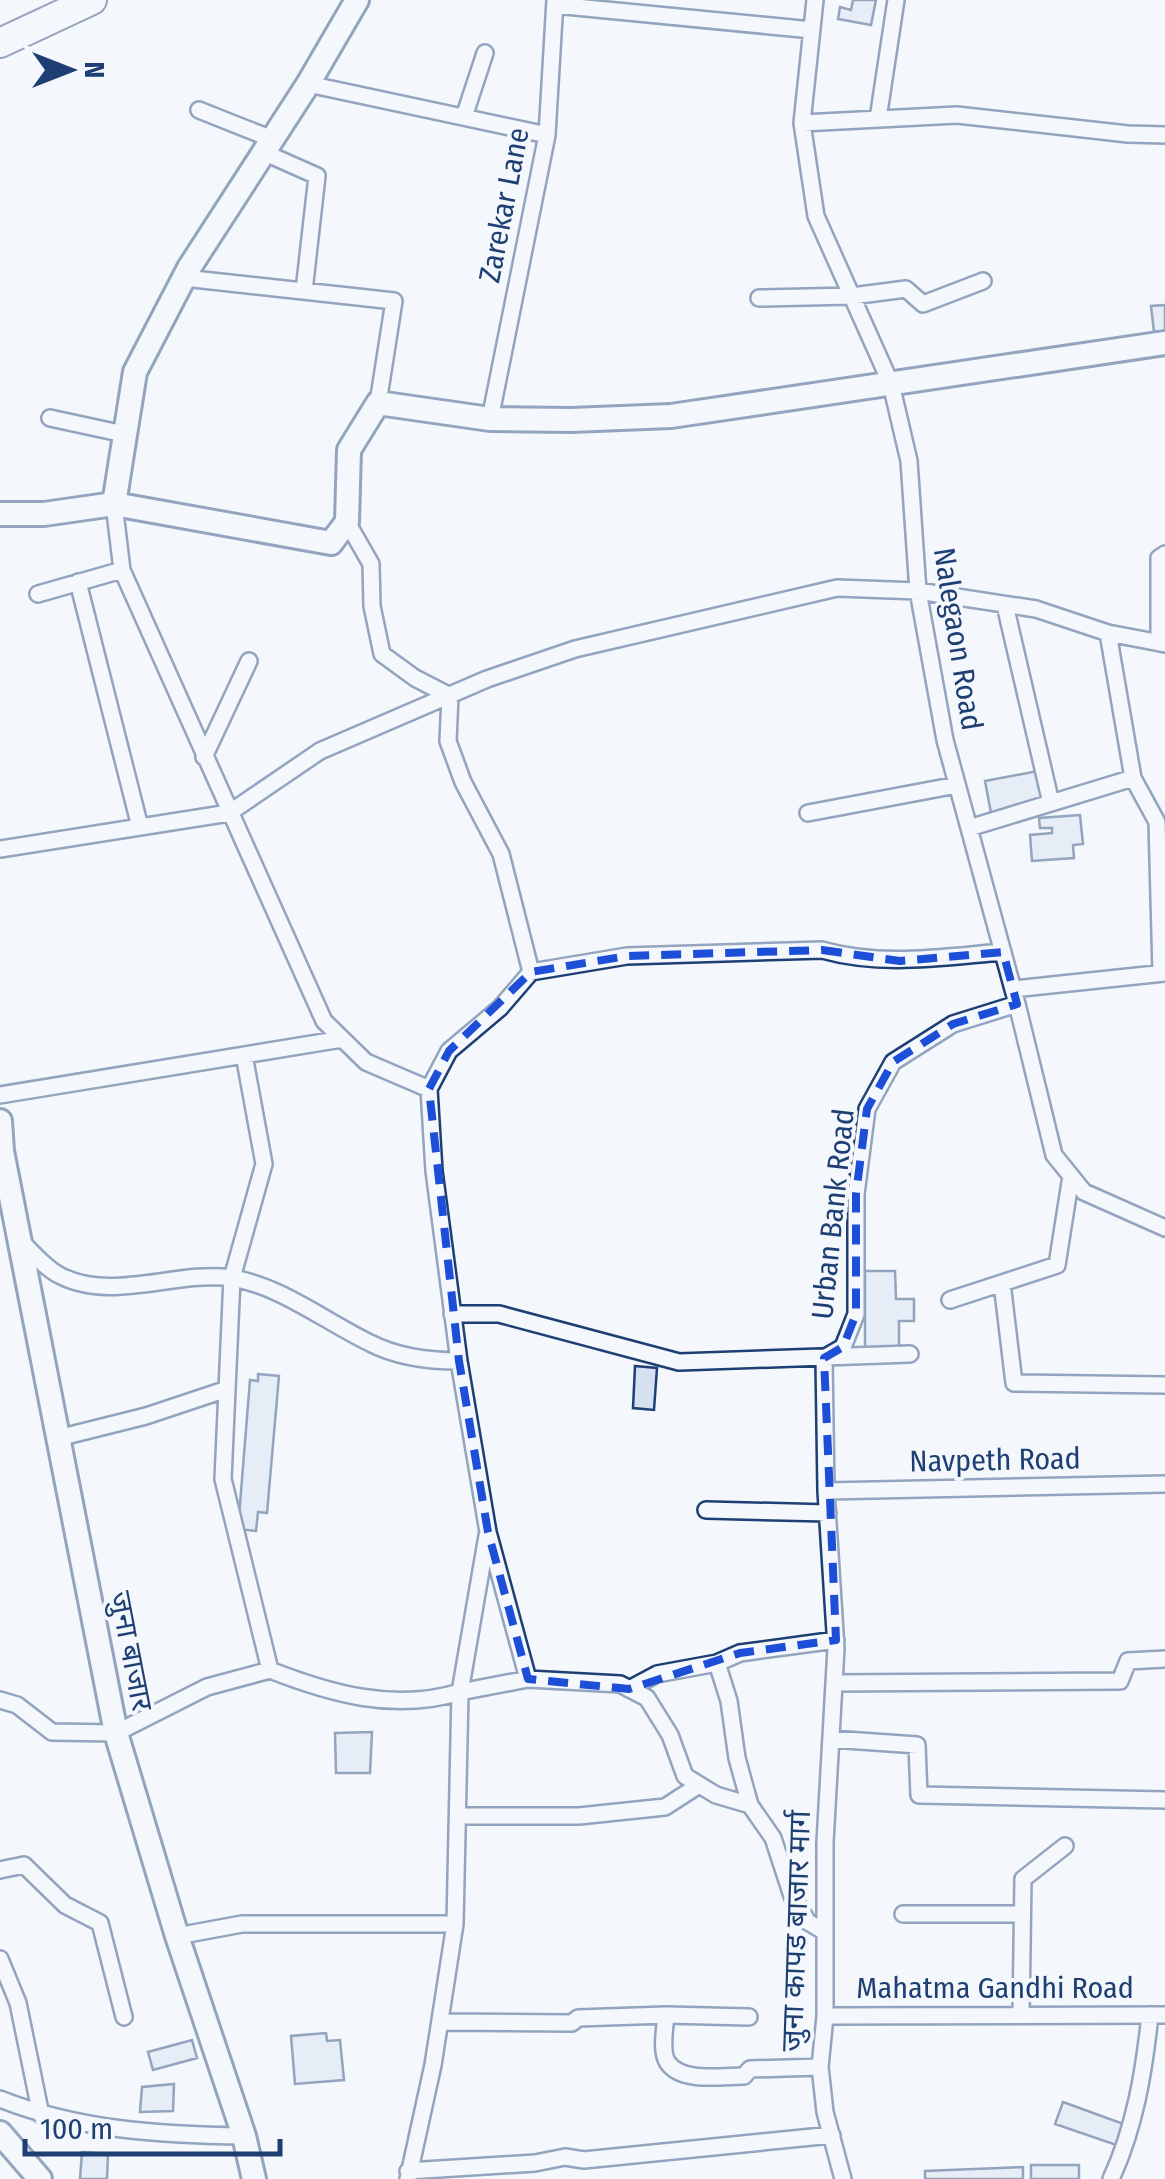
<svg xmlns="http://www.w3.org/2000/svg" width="1165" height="2179" font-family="'Fira Sans Condensed','Noto Sans Devanagari',sans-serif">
  <rect width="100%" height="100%" fill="#f4f7fb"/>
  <path fill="#d5e0f0" stroke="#1d3f73" stroke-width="2.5" d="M853 0H876L871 25 838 19 840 7 851 10Z
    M1165 305V331L1154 332 1151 306Z
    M1038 771 1044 803 991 813 985 781Z
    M1080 815 1083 844 1073 845 1074 858 1032 861 1030 835 1052 833V828H1040L1039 818Z
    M865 1271H895L896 1299H914V1321H899V1348L865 1349Z
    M635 1366 657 1368 654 1410 633 1408Z
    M258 1374 279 1376 267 1513 258 1512 256 1531 238 1529 250 1380 258 1381Z
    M372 1732 370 1773H336L335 1733Z
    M326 2033 327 2041 340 2040 344 2080 295 2084 291 2036Z
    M192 2040 197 2058 153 2070 148 2052Z
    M174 2084 173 2111 140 2112 142 2087Z
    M1063 2102 1129 2126 1122 2147 1055 2124Z
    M82 2152 108 2154 107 2179H80Z
    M1031 2165H1079V2179H1031Z
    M1023 2167V2179H925V2171Z"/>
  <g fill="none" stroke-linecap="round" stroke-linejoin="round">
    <defs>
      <path id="street" d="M815 0 802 123 816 216 891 384 909 461 918 591 945 740 1017 1004 1054 1155 1084 1192 1165 1228
        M555 5 812 30
        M308 84 547 135
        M199 110 272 139
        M464 117 485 53
        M878 119 896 0
        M802 123 957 115 1128 134 1165 135
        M263 152 317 176 304 291
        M184 278 394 301 378 403
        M759 298 852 296 906 289 923 304 983 281
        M50 418 124 434
        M490 419 547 135 555 0
        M114 504 122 570 324 1021 366 1062 429 1089
        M347 522 371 564 372 606 382 654 415 678 450 696
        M78 582 140 827
        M38 594 122 570
        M1005 605 1051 803
        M1108 633 1133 778 1157 822 1161 973
        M1159 643V558L1165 554
        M450 696 448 741 463 782 501 854 531 972 500 1008 449 1051 429 1089 434 1171 459 1361 488 1532 528 1679
        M204 757 249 661
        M808 813 957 785
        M969 828 1133 778
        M0 849 229 813 320 751 487 679 575 649 837 588 918 591 1036 609 1108 633 1165 644
        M531 972 627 956 822 950C882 967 942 957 1003 952
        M1013 989 1165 973
        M244 1055 264 1164 232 1278 223 1479 270 1670C331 1694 395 1712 460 1692L487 1536
        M0 1095 342 1039
        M20 1240C31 1251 45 1268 59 1275 111 1303 176 1270 232 1278 281 1286 326 1322 370 1343 397 1357 429 1361 459 1361
        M1002 1283 1014 1383 1165 1385
        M950 1300 1057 1265 1071 1176
        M452 1314H499L679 1362 910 1354
        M58 1438 146 1416 227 1389
        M826 1491 1165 1484
        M706 1510 828 1513
        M717 1663 729 1701 737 1758 750 1805
        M834 1683 1120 1681 1128 1661 1165 1659
        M629 1689 657 1674 717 1663 740 1653 836 1640
        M0 1700 17 1705 52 1732 116 1733 207 1687 270 1670
        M831 1739 917 1745 919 1795 1165 1800
        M458 1816H579L665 1807 699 1785
        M0 1870 24 1865 65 1905 100 1923 124 2017
        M903 1914H1022
        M177 1936 242 1924H455
        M0 1959 18 2003 41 2115
        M666 2015 749 2017
        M1021 2015 1023 1879 1065 1846
        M825 2016 1165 2015
        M440 2022 572 2023 578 2018 666 2015C665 2028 660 2052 668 2063 682 2083 722 2076 744 2076L750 2069 820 2067
        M0 2099C78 2130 161 2135 244 2136
        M408 2171 535 2163 565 2157 584 2160 832 2135
        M408 2179 433 2065 455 1924 460 1692 528 1679 620 1684 647 1698 670 1735 685 1776 716 1795 750 1805 773 1838 792 1896 808 1922 825 1932
        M843 2179 825 2112 820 2067 825 2016V1842L836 1648 826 1491 824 1358 843 1347 856 1314V1194L867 1109 893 1062 953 1024 1017 1004
        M1111 2179C1135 2127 1144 2072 1150 2015"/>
      <path id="secondary" d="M114 504 135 372 189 268 308 84 357 0
        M0 514H44L114 504 331 543 347 522 349 450 378 403 490 419 571 420 671 416 1165 343
        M0 1121 2 1151 116 1733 177 1936 244 2136 254 2179
        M0 2133 40 2179"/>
      <path id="highway" d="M0 43 92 0"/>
    </defs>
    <use href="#street" stroke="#1d3f73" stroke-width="20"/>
    <use href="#secondary" stroke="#1d3f73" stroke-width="28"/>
    <use href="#highway" stroke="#1d3f73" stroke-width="32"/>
    <use href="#street" stroke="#f4f7fb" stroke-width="15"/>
    <use href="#secondary" stroke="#f4f7fb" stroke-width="22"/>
    <use href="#highway" stroke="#f4f7fb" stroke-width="28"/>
  </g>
  <path d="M0 0H1165V2179H0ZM822 950 900 961 1003 952 1017 1004 953 1024 893 1062 867 1109 856 1194V1314L843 1347 824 1358 836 1640 740 1653 629 1689 528 1679 488 1532 459 1361 429 1089 449 1051 531 972 627 956Z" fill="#f4f7fb" fill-opacity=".55" fill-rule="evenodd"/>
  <path fill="none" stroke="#1d4ed8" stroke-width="8" stroke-dasharray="20 12" stroke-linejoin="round" d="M822 950 900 961 1003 952 1017 1004 953 1024 893 1062 867 1109 856 1194V1314L843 1347 824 1358 836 1640 740 1653 629 1689 528 1679 488 1532 459 1361 429 1089 449 1051 531 972 627 956Z"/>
  <g text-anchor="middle" stroke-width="8" stroke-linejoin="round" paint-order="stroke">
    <g font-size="30" fill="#1d3f73" stroke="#f4f7fb">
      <text transform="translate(504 205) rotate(-79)" y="10">Zarekar Lane</text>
      <text transform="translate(958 639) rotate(81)" y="10">Nalegaon Road</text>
      <text transform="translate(833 1214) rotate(-84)" y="10">Urban Bank Road</text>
      <text transform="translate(995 1460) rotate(-1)" y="10">Navpeth Road</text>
      <text transform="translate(131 1651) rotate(79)" y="10">जुना बाजार</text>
      <text transform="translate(796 1931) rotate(-88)" y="10">जुना कापड बाजार मार्ग</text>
      <text x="995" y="1998">Mahatma Gandhi Road</text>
    </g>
  </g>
  <g transform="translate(70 70) rotate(90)" stroke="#f4f7fb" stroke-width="8" paint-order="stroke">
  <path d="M0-8L18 38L0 25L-18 38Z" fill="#1d3f73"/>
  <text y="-15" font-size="28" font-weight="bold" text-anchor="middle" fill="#1d3f73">N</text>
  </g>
  <path d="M25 2139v15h255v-15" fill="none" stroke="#1d3f73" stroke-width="5"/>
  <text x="40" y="2139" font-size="30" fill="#1d3f73" stroke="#f4f7fb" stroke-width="8" paint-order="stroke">100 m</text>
</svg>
